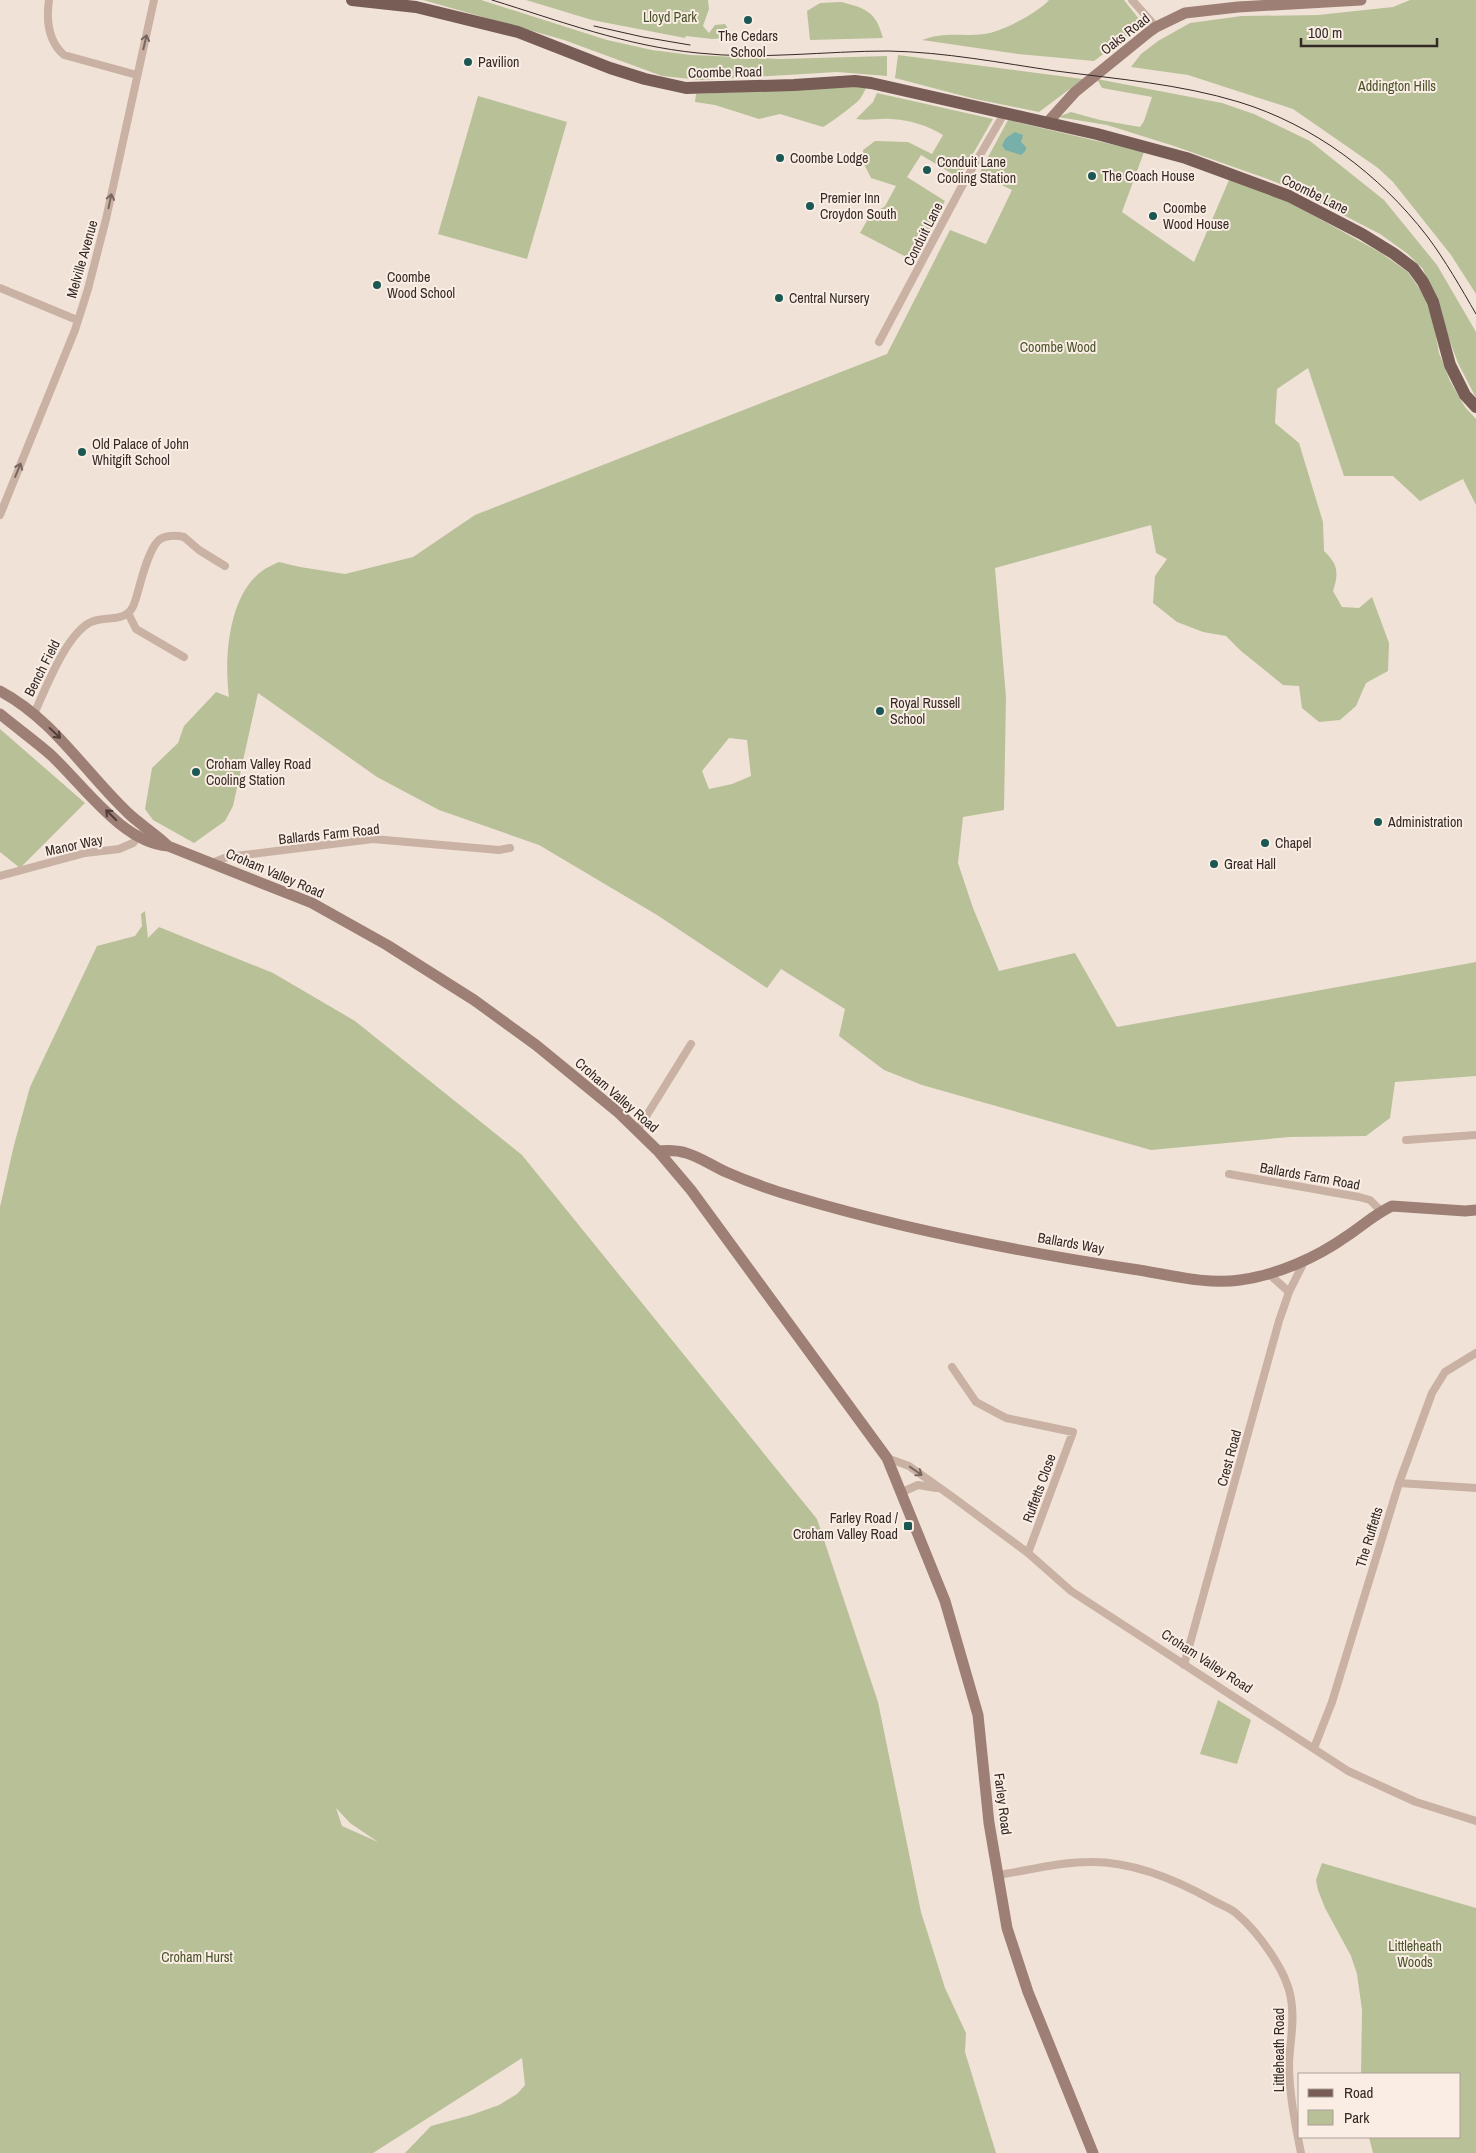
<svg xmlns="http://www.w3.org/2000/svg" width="1476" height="2153" font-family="'Archivo Narrow',sans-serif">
  <rect width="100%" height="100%" fill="#f1e2d8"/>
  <path fill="#b8c098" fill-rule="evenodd" d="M423 0H481L607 40 652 50 691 55 780 59 887 56V76L837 72 701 80 662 76 564 40Z
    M526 0H708L709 9 703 26 709 33 715 25 725 24 729 30 727 38 712 39 686 36 685 38 592 20Z
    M1049 0H1124L1143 24 1094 61 1018 54 922 40C947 31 960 37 984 34 1000 33 1039 12 1049 0Z
    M1410 0H1476V294L1451 255 1393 182 1378 168 1293 109 1188 75 1131 67 1141 54 1158 41 1190 23 1242 16 1318 15 1393 7Z
    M841 2C865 8 876 11 883 38L810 40 807 11 820 3Z
    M898 55 1083 79 1039 112 975 99 895 78Z
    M1097 79 1222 103 1254 114 1310 141 1384 200 1437 265 1476 332V398L1458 363 1423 269 1408 254 1380 234 1293 189 1265 178 1174 146 1107 125 1058 117 1071 112 1100 120 1140 127 1144 121 1152 97 1102 88Z
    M861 86 866 88C864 92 862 96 860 99 856 104 829 124 823 127L780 114 759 119 715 105 695 102 696 94Z
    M877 93 993 119 959 178 921 155 907 177 945 201 914 261 860 233 869 217 885 206 896 186 871 178 863 162V150L875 141 908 142 932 154 943 135C927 125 909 120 891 119 879 118 868 121 856 119L873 102Z
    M478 96 567 122 527 259 438 234Z
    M1008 120 1144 152 1122 212 1194 262 1229 180 1284 199 1381 253 1408 272 1425 297 1434 325 1439 353 1450 381 1465 407 1476 419V505L1463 479 1420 501 1393 476H1344L1308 368 1277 389 1275 423 1299 443 1323 522 1324 551C1338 564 1339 573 1333 591L1342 607 1359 608 1372 597 1389 643 1388 671 1366 683 1356 706 1340 720 1319 722 1302 708 1299 686 1283 685 1241 651 1226 636 1203 632 1177 622 1153 603 1155 576 1167 559 1156 553 1151 525 995 568 1006 697 1004 810 963 817 958 863 973 908 999 971 1075 953 1117 1027 1476 962V1076L1395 1082 1390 1118 1366 1136 1290 1137 1151 1150 922 1085 884 1070 839 1036 845 1009 781 969 767 988 657 915 539 845 439 810 377 777 258 693 233 806 225 821 194 843 153 820 145 809 152 768 178 743 184 726 216 692 229 697C224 659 228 596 262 571 267 567 273 565 279 562L300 567 345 574 413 557 475 515 887 354 950 230 986 244 1012 190 979 174ZM729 738 747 740 751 776 732 784 709 789 702 771Z
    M0 729 85 803 20 868 0 852Z
    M145 911 148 938 159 927 273 973 355 1021 522 1155 817 1519 878 1702 921 1912 945 1988 966 2033 965 2052 996 2153H405L431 2126 471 2115 499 2105 517 2094 525 2085 522 2058 373 2153H0V1207L14 1145 30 1087 97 946 135 936 142 926 141 914ZM336 1808 350 1823 378 1842 342 1826Z
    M1218 1700 1251 1720 1237 1764 1200 1754Z
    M1322 1863 1476 1908V2153H1373L1369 2137H1460V2074H1361L1362 2010 1357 1974 1351 1956 1325 1908 1318 1890 1316 1880Z"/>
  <path fill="#77afaa" d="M1015 132 1023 135 1021 142 1026 147V150L1021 155 1005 150 1002 145 1006 138Z"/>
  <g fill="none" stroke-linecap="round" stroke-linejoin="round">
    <path stroke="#c9b1a4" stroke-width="8" d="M49 0C46 21 48 41 64 55L137 75
      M1132 0 1156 27
      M0 288 77 320
      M879 342 962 186 1005 112
      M0 515 75 330 88 289 106 219 154 0
      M128 613 136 629 184 657
      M34 714C46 688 65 637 89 623 100 616 119 622 129 612 134 608 135 601 137 595 141 581 148 551 158 541 164 535 176 535 184 537L199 550 225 566
      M212 863 227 857 373 839 499 850 510 848
      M0 876 85 853 119 849 133 843 142 833
      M637 1131 691 1044
      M1406 1140 1476 1135
      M1229 1174 1359 1197 1370 1200 1381 1211
      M1268 1273 1289 1292
      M952 1367 976 1402 1006 1418 1073 1432 1028 1553
      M887 1458 909 1466 954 1498 1028 1553 1071 1591 1348 1771 1416 1802 1476 1821
      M1399 1483 1476 1488
      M902 1492 918 1485 936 1488
      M1184 1665 1279 1321 1289 1292 1305 1260
      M1314 1748 1332 1702 1399 1483 1432 1393 1445 1372 1476 1353
      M999 1875C1029 1870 1059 1862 1089 1862 1133 1861 1177 1880 1214 1901 1221 1905 1231 1908 1237 1914 1258 1932 1287 1971 1291 1999 1295 2020 1290 2042 1289 2063 1289 2093 1295 2123 1301 2153"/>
    <path stroke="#9d7f75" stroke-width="11" d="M1047 123 1075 92 1149 32 1156 27 1185 13 1238 7 1361 0
      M0 691C53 719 84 771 127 812 139 824 155 833 168 846
      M0 714C17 728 35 741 51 755 83 785 123 843 168 846L312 903 387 945 474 1000 536 1045 619 1113 658 1151 691 1190 887 1458 945 1601 978 1715 989 1823 1007 1928 1028 1992 1093 2153
      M658 1151C689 1148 699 1159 726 1172 749 1182 774 1191 799 1198 907 1230 1021 1252 1132 1269 1167 1274 1205 1285 1240 1280 1277 1275 1316 1258 1347 1236 1362 1226 1375 1214 1392 1206L1465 1211 1476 1210"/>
    <path stroke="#775d56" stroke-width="12" d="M352 0 416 7 518 32 610 68 645 79 686 88 794 85 855 81 871 83 1097 134 1186 158 1289 196 1362 234 1393 253 1413 268 1423 282 1433 302 1450 365 1465 395 1476 407"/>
    <path stroke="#352926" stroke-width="1" d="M492 0C560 21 626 46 698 53 761 60 825 51 888 51 945 52 1001 63 1056 71 1117 79 1180 84 1239 102 1314 125 1379 174 1427 236 1445 260 1461 288 1476 314
      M594 26 643 37 690 45"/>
  </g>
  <defs><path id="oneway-shaft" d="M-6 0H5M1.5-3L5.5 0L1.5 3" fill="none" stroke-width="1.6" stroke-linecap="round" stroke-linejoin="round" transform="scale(1.25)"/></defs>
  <g stroke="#78665f">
    <use href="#oneway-shaft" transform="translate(145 42) rotate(-77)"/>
    <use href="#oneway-shaft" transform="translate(110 201) rotate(-78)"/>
    <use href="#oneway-shaft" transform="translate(18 470) rotate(-68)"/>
    <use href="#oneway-shaft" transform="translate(916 1471) rotate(35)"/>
  </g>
  <g stroke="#4f3e3a">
    <use href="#oneway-shaft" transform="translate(55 733) rotate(43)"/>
    <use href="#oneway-shaft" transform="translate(111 815) rotate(-135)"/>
  </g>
  <g fill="#1b5753" stroke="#f9ede4" stroke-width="2">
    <circle cx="748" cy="20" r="5"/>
    <circle cx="468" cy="62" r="5"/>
    <circle cx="780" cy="158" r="5"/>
    <circle cx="927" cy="170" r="5"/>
    <circle cx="1092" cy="176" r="5"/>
    <circle cx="810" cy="206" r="5"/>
    <circle cx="1153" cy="216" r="5"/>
    <circle cx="377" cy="285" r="5"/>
    <circle cx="779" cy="298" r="5"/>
    <circle cx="82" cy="452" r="5"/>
    <circle cx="880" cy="711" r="5"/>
    <circle cx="196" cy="772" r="5"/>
    <circle cx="1378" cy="822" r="5"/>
    <circle cx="1265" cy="843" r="5"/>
    <circle cx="1214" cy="864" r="5"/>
    <rect x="903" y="1521" width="10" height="10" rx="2.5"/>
  </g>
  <g text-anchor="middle" stroke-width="4" stroke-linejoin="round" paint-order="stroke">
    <g font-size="14" fill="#495329" stroke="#f9ede4">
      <text x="670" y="22">Lloyd Park</text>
      <text x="1397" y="91">Addington Hills</text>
      <text x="1058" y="352">Coombe Wood</text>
      <text x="1415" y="1951">Littleheath<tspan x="1415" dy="16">Woods</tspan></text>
      <text x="197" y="1962">Croham Hurst</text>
    </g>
    <g font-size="14" fill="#352926" stroke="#f9ede4">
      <text transform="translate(1125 34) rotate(-38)" y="5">Oaks Road</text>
      <text transform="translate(725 72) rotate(-1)" y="5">Coombe Road</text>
      <text transform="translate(1315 194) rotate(26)" y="5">Coombe Lane</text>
      <text transform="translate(923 234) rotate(-63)" y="5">Conduit Lane</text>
      <text transform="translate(82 259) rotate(-74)" y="5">Melville Avenue</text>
      <text transform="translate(42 668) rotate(-63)" y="5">Bench Field</text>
      <text transform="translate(329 834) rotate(-6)" y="5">Ballards Farm Road</text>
      <text transform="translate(74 845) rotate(-12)" y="5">Manor Way</text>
      <text transform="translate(275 873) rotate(23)" y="5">Croham Valley Road</text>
      <text transform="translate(617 1095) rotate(41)" y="5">Croham Valley Road</text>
      <text transform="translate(1310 1176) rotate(10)" y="5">Ballards Farm Road</text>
      <text transform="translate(1071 1243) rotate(10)" y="5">Ballards Way</text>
      <text transform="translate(1229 1458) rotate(-75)" y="5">Crest Road</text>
      <text transform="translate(1039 1488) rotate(-70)" y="5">Ruffetts Close</text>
      <text transform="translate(1369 1537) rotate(-73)" y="5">The Ruffetts</text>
      <text transform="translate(1207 1661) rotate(33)" y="5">Croham Valley Road</text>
      <text transform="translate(1003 1804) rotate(83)" y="5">Farley Road</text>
      <text transform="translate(1279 2050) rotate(-90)" y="5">Littleheath Road</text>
    </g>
    <g font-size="14" fill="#352926" stroke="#f9ede4" text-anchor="start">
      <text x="748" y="41" text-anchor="middle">The Cedars<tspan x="748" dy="16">School</tspan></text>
      <text x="478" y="67">Pavilion</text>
      <text x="790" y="163">Coombe Lodge</text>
      <text x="937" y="167">Conduit Lane<tspan x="937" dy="16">Cooling Station</tspan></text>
      <text x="1102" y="181">The Coach House</text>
      <text x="820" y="203">Premier Inn<tspan x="820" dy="16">Croydon South</tspan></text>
      <text x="1163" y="213">Coombe<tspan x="1163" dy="16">Wood House</tspan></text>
      <text x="387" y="282">Coombe<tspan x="387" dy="16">Wood School</tspan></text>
      <text x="789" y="303">Central Nursery</text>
      <text x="92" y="449">Old Palace of John<tspan x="92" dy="16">Whitgift School</tspan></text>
      <text x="890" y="708">Royal Russell<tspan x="890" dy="16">School</tspan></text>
      <text x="206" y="769">Croham Valley Road<tspan x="206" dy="16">Cooling Station</tspan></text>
      <text x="1388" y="827">Administration</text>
      <text x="1275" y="848">Chapel</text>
      <text x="1224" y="869">Great Hall</text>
      <text x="898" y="1523" text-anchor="end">Farley Road /<tspan x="898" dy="16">Croham Valley Road</tspan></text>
    </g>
  </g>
  <rect x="1298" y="2073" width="162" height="65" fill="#f9ede4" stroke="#ab9f98"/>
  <rect x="1308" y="2089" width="25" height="8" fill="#775d56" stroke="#ab9f98"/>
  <text x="1344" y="2098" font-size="15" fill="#352926">Road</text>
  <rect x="1308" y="2110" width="25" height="15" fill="#b8c098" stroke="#ab9f98"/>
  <text x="1344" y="2123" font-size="15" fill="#352926">Park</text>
  <path d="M1301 38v8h136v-8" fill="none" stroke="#352926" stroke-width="2.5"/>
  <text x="1308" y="38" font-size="15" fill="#352926" stroke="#f9ede4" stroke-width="4" paint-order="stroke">100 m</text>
</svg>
